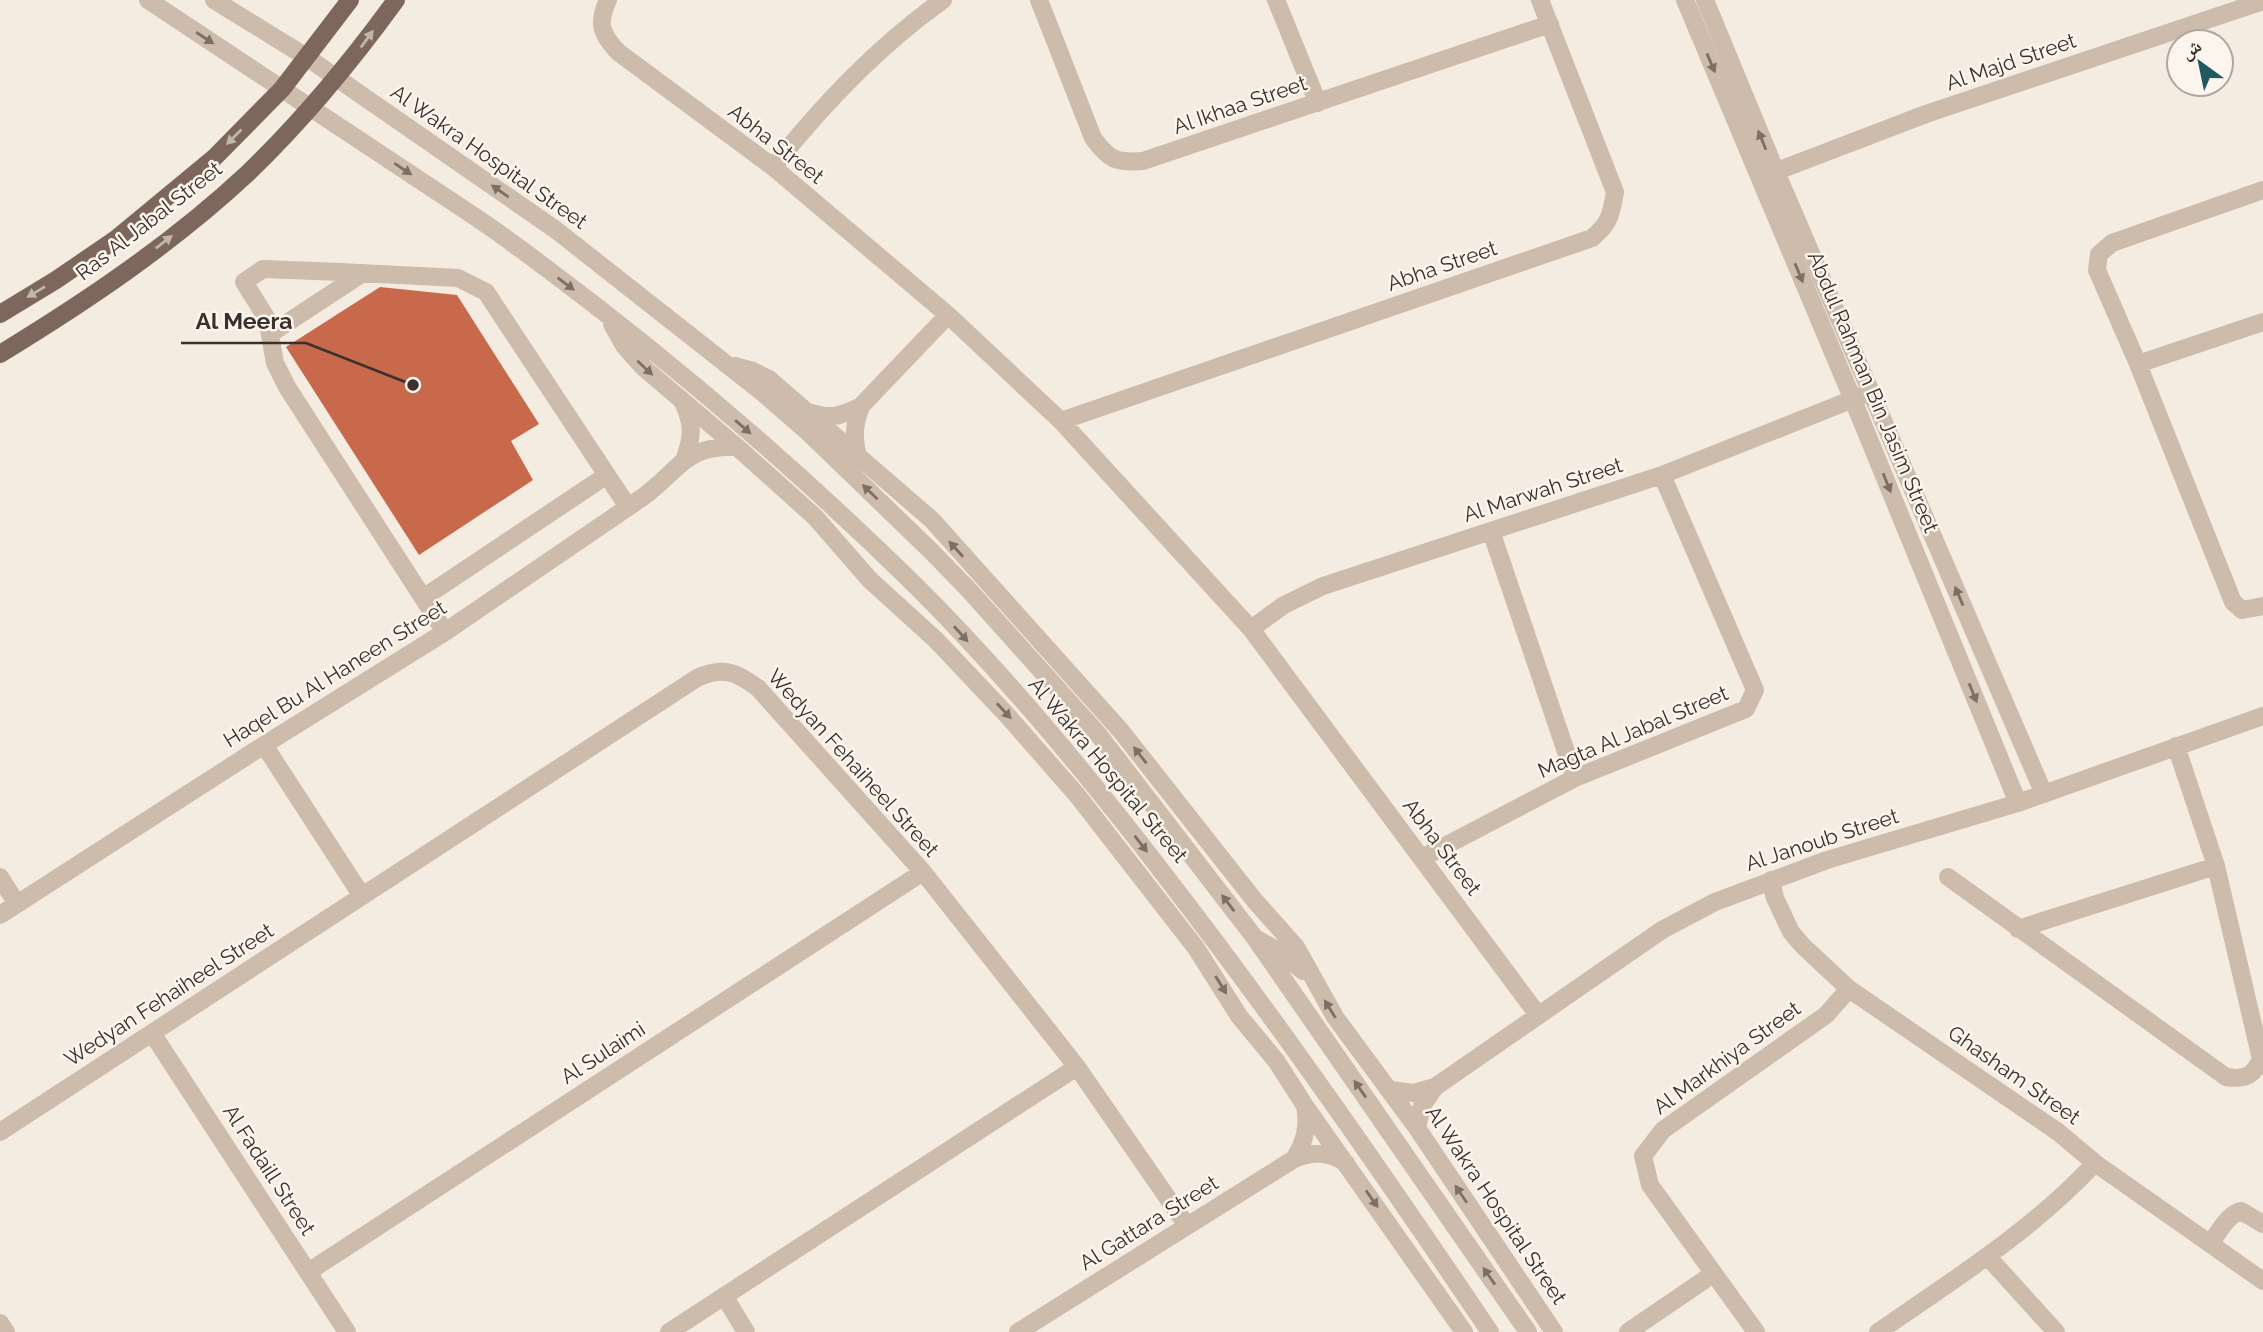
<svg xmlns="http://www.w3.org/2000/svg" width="2263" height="1332" font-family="Raleway,'Noto Naskh Arabic',sans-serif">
  <rect width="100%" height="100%" fill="#f4ebe1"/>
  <path fill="#c8694b" d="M380 287 457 295 539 424 511 441 533 480 419 555 286 347Z"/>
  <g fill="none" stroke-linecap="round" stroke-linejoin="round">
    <path stroke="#cdbbac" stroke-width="18" d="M148 0C236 59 324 116 412 175 446 198 482 220 515 245 657 349 792 464 917 587 1010 680 1094 782 1173 886 1284 1030 1388 1181 1490 1332
      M214 0 308 58 556 230 763 393 810 434 931 551 968 589 1098 734 1255 938 1528 1332
      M608 0C597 23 601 34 618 52L773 167 948 315 1061 421 1251 629 1538 1015
      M1039 0 1093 138C1109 160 1116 163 1143 161L1550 24
      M1276 0 1318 103
      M1685 0 1853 400 2018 803
      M1705 0 1776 172 2044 794
      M773 167C823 104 877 47 943 0
      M1764 176 1926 114 2263 1
      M2263 190 2112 243 2099 254 2097 270 2138 364 2233 602 2242 610 2263 606
      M612 324 625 347 644 368 737 447 815 517 870 580 936 640 1006 714 1077 795 1196 948 1239 1016 1277 1062 1305 1106 1464 1332
      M270 334 363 273
      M2138 364 2263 322
      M735 366 753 371 769 379 932 520 1121 731 1255 901 1296 947 1335 1017 1417 1128 1554 1332
      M683 402C693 424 693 435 685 458
      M808 412C831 419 840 417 861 406L948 315
      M1061 421 1592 238C1610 223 1611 215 1615 192L1540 0
      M858 457C853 437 854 425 861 406
      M1491 531 1575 778
      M423 598 607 475
      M1251 629 1284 605 1323 586 1662 475 1861 396
      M445 632 287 387 275 363 267 319 244 282 263 269 341 272 458 278 486 292 628 507
      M264 745 362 896
      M1422 858 1575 778 1746 709 1755 690 1662 475
      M0 877 17 904
      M1948 877 2226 1077C2244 1080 2254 1076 2261 1059L2216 866 2176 746
      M1771 880 1775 898 1791 932 1803 946 1849 989 2058 1132 2095 1163 2263 1281
      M0 915 264 745 445 632 643 497C681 469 684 445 737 447
      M2018 929 2216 866
      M1257 939 1280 952 1303 971
      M152 1033 347 1332
      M1391 1090 1413 1093 1435 1087 1662 930 1715 902 1827 860 2018 803 2263 716
      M1417 1128 1422 1106 1435 1087
      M0 1132 697 678C723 666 736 672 758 688L923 872 1077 1067 1187 1226
      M1294 1159C1305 1142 1309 1126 1305 1106
      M2210 1244C2219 1232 2227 1215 2241 1211L2263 1224
      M1988 1257 2056 1332
      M308 1272 923 872
      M724 1296 746 1332
      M0 1323 6 1332
      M669 1332 1077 1067
      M1018 1332 1294 1159C1313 1151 1329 1152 1346 1163
      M1628 1332 1713 1274
      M1756 1332 1650 1185 1643 1156 1663 1130 1826 1015 1849 989
      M1878 1332C1953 1280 2032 1231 2095 1163"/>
    <path stroke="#7d675c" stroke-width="18" d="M0 314 56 280 116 239 214 158 282 89 350 0
      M0 354C87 301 173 243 248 173 303 120 351 62 396 0"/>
  </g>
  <defs><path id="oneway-solid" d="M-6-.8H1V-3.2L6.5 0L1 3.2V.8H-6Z" transform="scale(1.75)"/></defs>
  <g fill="#7d6f65">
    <use href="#oneway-solid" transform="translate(205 38) rotate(33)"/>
    <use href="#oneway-solid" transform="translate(1711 63) rotate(67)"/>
    <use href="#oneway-solid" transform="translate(1762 140) rotate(-112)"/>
    <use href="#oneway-solid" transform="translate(403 169) rotate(34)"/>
    <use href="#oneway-solid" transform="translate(500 191) rotate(-145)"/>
    <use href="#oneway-solid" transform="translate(1799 273) rotate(67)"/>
    <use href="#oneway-solid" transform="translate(566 284) rotate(37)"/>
    <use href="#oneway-solid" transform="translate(645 368) rotate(43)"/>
    <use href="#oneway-solid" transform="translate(743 427) rotate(41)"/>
    <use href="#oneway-solid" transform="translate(1887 483) rotate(68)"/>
    <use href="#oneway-solid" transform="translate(870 492) rotate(-136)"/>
    <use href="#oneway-solid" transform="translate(956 549) rotate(-132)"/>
    <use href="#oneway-solid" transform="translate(1959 596) rotate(-113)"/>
    <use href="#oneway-solid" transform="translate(961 634) rotate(48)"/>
    <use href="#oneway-solid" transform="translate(1973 693) rotate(68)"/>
    <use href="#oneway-solid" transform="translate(1004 711) rotate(47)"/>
    <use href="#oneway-solid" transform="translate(1140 755) rotate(-128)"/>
    <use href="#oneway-solid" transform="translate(1141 844) rotate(52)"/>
    <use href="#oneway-solid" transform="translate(1228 903) rotate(-127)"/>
    <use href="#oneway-solid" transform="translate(1221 985) rotate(58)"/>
    <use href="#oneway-solid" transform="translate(1330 1009) rotate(-122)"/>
    <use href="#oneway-solid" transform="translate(1360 1089) rotate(-125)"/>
    <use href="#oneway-solid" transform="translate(1461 1194) rotate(-124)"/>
    <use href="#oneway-solid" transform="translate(1372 1199) rotate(55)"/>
    <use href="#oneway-solid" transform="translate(1489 1276) rotate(-125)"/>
  </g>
  <g fill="#c2b5ac">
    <use href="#oneway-solid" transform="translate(367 39) rotate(-54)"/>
    <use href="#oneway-solid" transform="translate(234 137) rotate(135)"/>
    <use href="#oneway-solid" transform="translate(164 242) rotate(-38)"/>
    <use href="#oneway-solid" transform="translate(36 292) rotate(149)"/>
  </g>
  <g text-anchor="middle" stroke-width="5" stroke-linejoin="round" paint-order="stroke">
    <g font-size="21" fill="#3b302b" stroke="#fbf5ee">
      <text transform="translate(2011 62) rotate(-19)" y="7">Al Majd Street</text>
      <text transform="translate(1240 105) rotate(-19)" y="7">Al Ikhaa Street</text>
      <text transform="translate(776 144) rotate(38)" y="7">Abha Street</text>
      <text transform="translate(489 157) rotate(35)" y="7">Al Wakra Hospital Street</text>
      <text transform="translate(149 221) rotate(-38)" y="7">Ras Al Jabal Street</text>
      <text transform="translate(1442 266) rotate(-19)" y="7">Abha Street</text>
      <text transform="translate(1873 392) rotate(67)" y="7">Abdul Rahman Bin Jasim Street</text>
      <text transform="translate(1543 490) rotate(-18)" y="7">Al Marwah Street</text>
      <text transform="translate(335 674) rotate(-32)" y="7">Haqel Bu Al Haneen Street</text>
      <text transform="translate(1633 732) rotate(-23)" y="7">Magta Al Jabal Street</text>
      <text transform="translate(853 763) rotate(48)" y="7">Wedyan Fehaiheel Street</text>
      <text transform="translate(1108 770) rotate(50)" y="7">Al Wakra Hospital Street</text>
      <text transform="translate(1822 840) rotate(-18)" y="7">Al Janoub Street</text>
      <text transform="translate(1442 847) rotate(53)" y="7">Abha Street</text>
      <text transform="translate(169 995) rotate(-33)" y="7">Wedyan Fehaiheel Street</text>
      <text transform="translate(603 1053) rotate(-33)" y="7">Al Sulaimi</text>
      <text transform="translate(1727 1058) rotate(-36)" y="7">Al Markhiya Street</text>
      <text transform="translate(2014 1075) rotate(35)" y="7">Ghasham Street</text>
      <text transform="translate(269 1170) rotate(57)" y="7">Al Fadaill Street</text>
      <text transform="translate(1496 1205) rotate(56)" y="7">Al Wakra Hospital Street</text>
      <text transform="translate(1149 1223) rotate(-32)" y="7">Al Gattara Street</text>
    </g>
  </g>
  <path fill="none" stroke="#3b302b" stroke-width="2.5" d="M413 385L306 343H181"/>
  <circle fill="#3b302b" stroke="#fbf5ee" stroke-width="2.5" cx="413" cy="385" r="7"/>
  <g font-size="23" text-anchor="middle" font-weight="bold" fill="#3b302b" stroke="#fbf5ee" stroke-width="5" stroke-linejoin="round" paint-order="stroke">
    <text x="244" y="329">Al Meera</text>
  </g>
  <g transform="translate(2200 63) rotate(327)"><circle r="33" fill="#fbf5ee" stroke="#aea6a0" stroke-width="2"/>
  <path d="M0-5L12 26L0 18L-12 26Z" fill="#1f5a5e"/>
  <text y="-10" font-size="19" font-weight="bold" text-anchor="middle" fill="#3b302b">ش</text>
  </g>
</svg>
